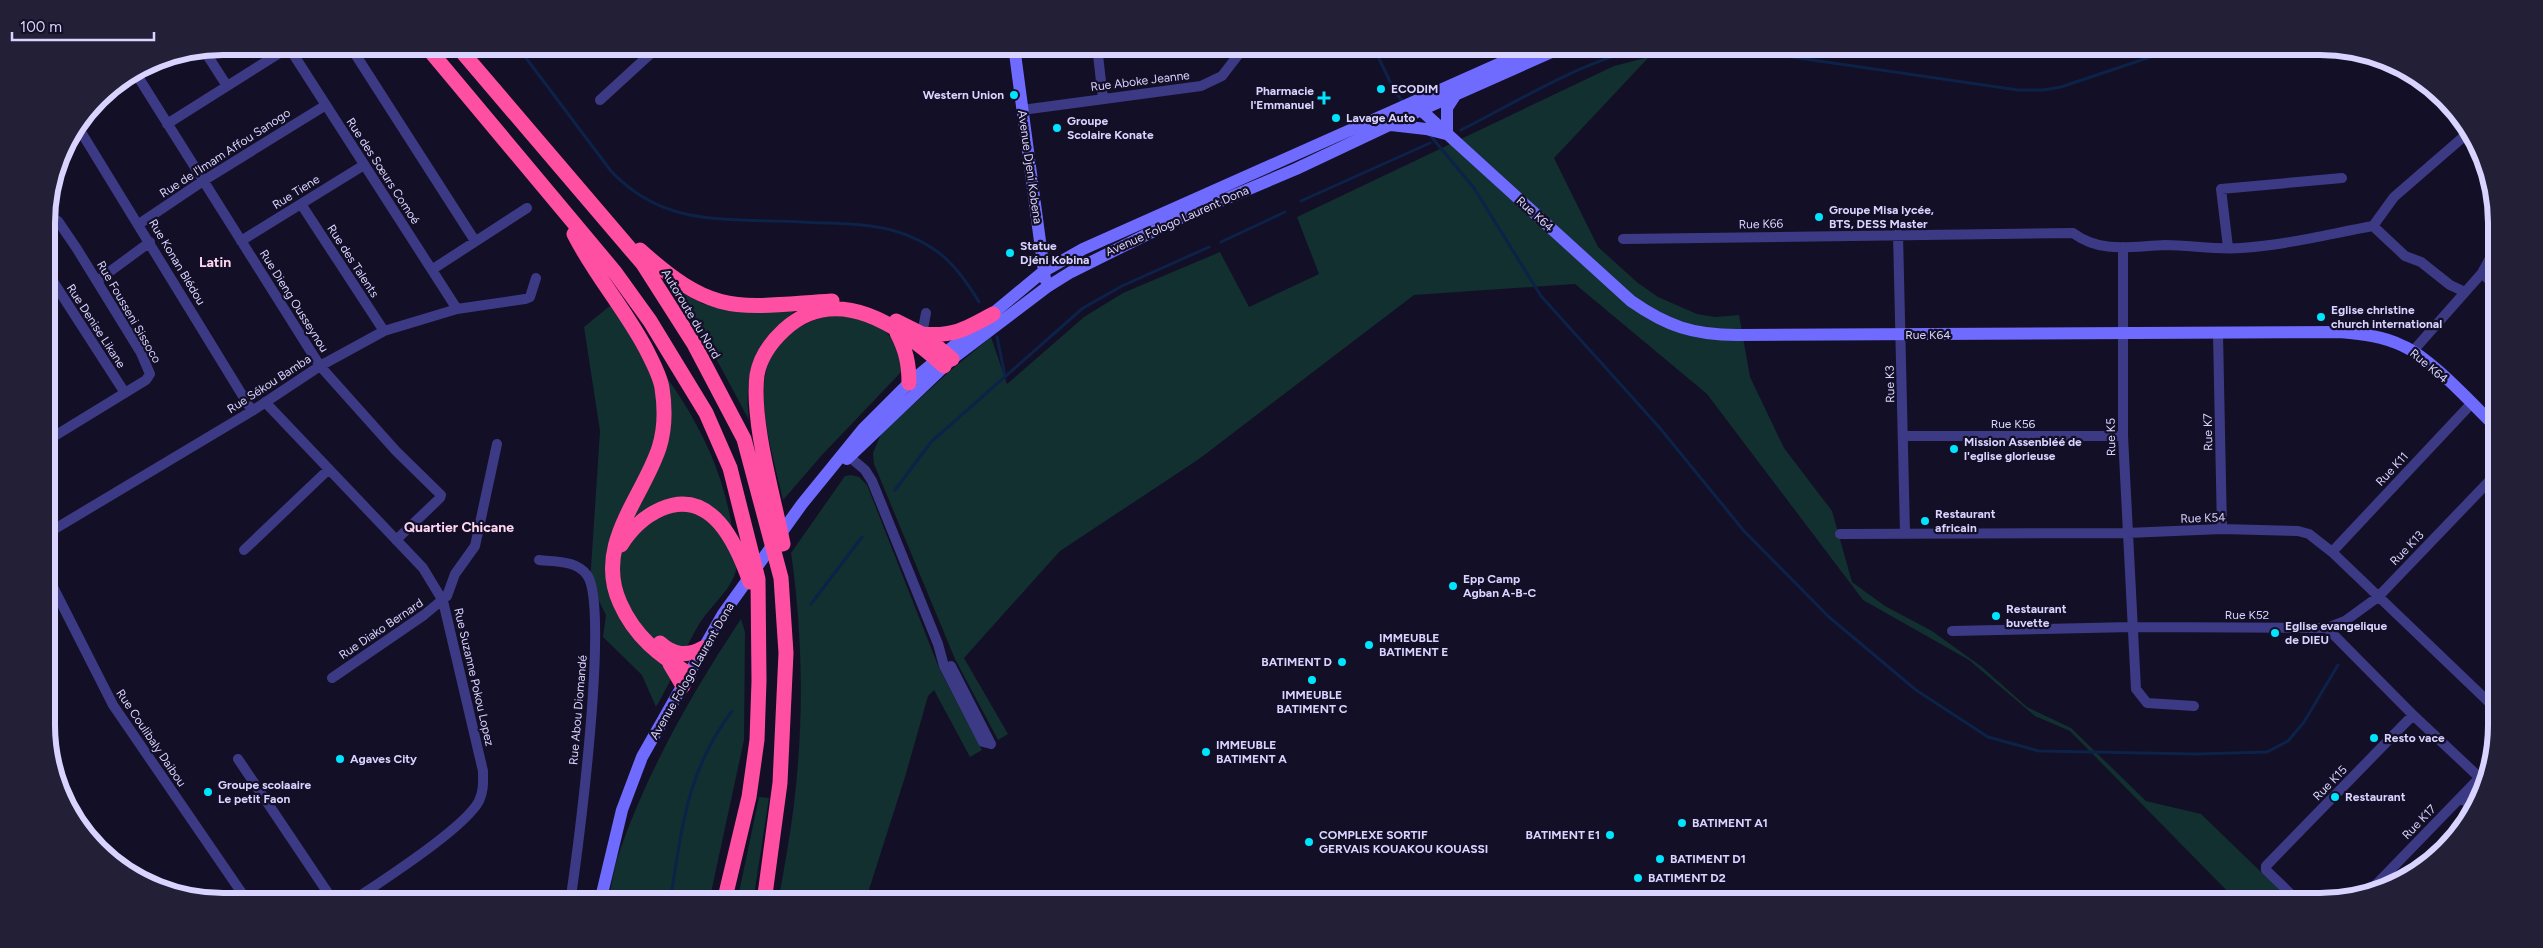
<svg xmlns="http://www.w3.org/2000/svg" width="2543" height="948" font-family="Figtree,sans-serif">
  <rect width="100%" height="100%" fill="#130f26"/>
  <path fill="#12302f" d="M1649 57 1554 158 1598 247 1638 283 1658 297 1697 314 1715 317 1739 315 1750 377 1784 448 1832 511 1852 582 1885 606 1932 631 1982 667 2027 707 2071 728 2146 801 2201 814 2291 901H2237L2070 731 2035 716 1969 660 1863 600 1707 394 1575 284 1414 295 1199 459 1060 551 964 658 1008 734 998 740 955 659 874 464 873 453 881 434 950 371 991 337 1007 384 1084 317 1123 293 1220 252 1249 307 1319 274 1297 217 1614 66Z
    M670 286 703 304 733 310H795C785 321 771 332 762 344 747 366 746 395 749 420L704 336Z
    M611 305C668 375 722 443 733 536 735 546 739 560 736 570 731 591 709 607 698 626 683 652 672 680 656 707L642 675 603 637 606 615 590 583 600 431 584 327Z
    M839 314C881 319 893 330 903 370L822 455 783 500C766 424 731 333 839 314Z
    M851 475 859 477 867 485 939 668 982 750 970 757 934 690 928 696 905 777 865 902H778C784 869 790 837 794 804 804 722 803 635 791 553L845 476Z
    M741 619 745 632 744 740 709 902H608C612 885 614 866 620 850 649 768 693 691 741 619Z
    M759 797 769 798 753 902H737Z"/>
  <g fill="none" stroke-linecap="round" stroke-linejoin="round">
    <path stroke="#0c2248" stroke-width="3" d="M517 46 611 171C658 221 709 219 773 221 792 221 811 223 830 223 866 224 901 227 932 248 952 260 967 282 979 302
      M1373 46 1395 92 1403 102
      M1716 46 2018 90H2043L2061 87 2183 46
      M1461 130C1517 102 1595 53 1656 46
      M1429 134 1474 188 1541 296 1659 427 1744 531 1829 617 1916 690 1988 737 2039 751 2197 754 2267 752 2288 741 2304 722 2338 665
      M1301 201 1430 143
      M1221 242 1285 212
      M997 337 1005 376
      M895 490 931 442 1083 308 1122 286 1209 247
      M811 604 862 537
      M670 902C682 829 686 772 732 711"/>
    <path stroke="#3d3a85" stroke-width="10" d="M288 46 457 309
      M350 46 475 241
      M1097 46 1103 99
      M204 50 227 86
      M135 72 320 366 396 451 441 495 440 498 396 540
      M600 100 659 46
      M1022 110 1201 86 1222 76 1245 46
      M167 124 289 47
      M78 127 252 411
      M301 204 384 331
      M47 216 58 221 77 249 141 353 150 374 146 380 48 440
      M139 224 203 181 326 105
      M2373 226 2405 256 2421 262 2450 285 2465 292
      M1898 234 1905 533
      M1623 239 2073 233C2101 254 2132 246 2165 245 2190 245 2216 250 2241 248 2286 245 2329 234 2373 226L2394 197 2469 132
      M241 241 364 165
      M2123 247V436L2136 689 2147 703 2194 706
      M2228 247 2221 189 2342 178
      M433 269 527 208
      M47 272 125 393
      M2482 273 2495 286
      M97 281 150 242
      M2218 334 2222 529
      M924 339 922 334 926 313
      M2413 351 2482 273 2495 249
      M265 402 423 568 443 601 483 771C483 782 484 790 479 801 464 829 380 882 351 902
      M1903 436H2123
      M845 453 865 470 872 481 938 644 944 666 983 742 991 744
      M48 533 252 411 320 366 384 331 457 309 525 299 530 297 536 278
      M1840 534 2127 533 2222 529 2298 531 2309 534 2332 552 2497 710
      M244 550 329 469
      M2332 552 2471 404
      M539 560C555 562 576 560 587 575 610 605 578 853 570 902
      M49 579 113 705 248 902
      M2327 628 2413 715 2480 778
      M1952 631 2132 627 2327 628 2345 621 2378 597 2496 474
      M951 666 991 744
      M332 678 424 615 447 596 455 574 475 546 497 444
      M238 759 334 902
      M2461 797 2474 809
      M2366 895 2490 767
      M2298 901 2266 870V866L2413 715"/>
    <path stroke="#6f6bff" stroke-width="12" d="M1014 46 1045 279
      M1416 101 1421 110 1631 301C1667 326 1693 335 1737 335L2340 332C2362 334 2383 336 2403 346 2431 358 2473 405 2496 427
      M1391 125 1426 129 1446 134
      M1447 134V108L1456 94
      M847 459 952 359 1047 287 1071 272 1178 219 1296 169 1421 110 1565 46
      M600 902 622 810 642 757 723 614 802 504 863 429 909 383 1044 271 1083 249 1539 46"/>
    <path stroke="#ff4fa3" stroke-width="15" d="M426 46 614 271 650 321 706 413 730 468 758 579 759 681 757 740 749 797 724 902
      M457 46 643 264 694 344 744 439 781 578 786 653 780 783 764 902
      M574 234C594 274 625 309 646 349 652 361 660 375 662 388 665 407 665 429 659 448 642 499 594 545 620 603 635 637 659 655 689 674
      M640 250C715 318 738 307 832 301
      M896 321 922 334 952 359
      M897 333C906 350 909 364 909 383
      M922 334C953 337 966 329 993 314
      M783 544C774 498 751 421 757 375 760 358 771 342 784 330 837 281 901 327 944 366
      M621 545C631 529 643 517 661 509 712 487 737 545 750 582
      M660 643C673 655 687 657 703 648
      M670 664 683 686"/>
  </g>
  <g fill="#00e5ff" stroke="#130f26" stroke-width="2">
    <circle cx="1381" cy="89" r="5"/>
    <circle cx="1014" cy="95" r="5"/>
    <path d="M1321.5 90.5h5v5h5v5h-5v5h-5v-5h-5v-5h5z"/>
    <circle cx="1336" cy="118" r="5"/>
    <circle cx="1057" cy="128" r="5"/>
    <circle cx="1819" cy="217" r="5"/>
    <circle cx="1010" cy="253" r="5"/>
    <circle cx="2321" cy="317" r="5"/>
    <circle cx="1954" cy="449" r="5"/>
    <circle cx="1925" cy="521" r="5"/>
    <circle cx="1453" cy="586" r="5"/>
    <circle cx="1996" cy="616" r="5"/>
    <circle cx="2275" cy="633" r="5"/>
    <circle cx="1369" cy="645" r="5"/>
    <circle cx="1342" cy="662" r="5"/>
    <circle cx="1312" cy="680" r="5"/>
    <circle cx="2374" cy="738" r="5"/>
    <circle cx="1206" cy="752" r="5"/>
    <circle cx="340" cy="759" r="5"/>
    <circle cx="208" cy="792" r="5"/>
    <circle cx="2335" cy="797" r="5"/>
    <circle cx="1682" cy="823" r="5"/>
    <circle cx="1610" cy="835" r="5"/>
    <circle cx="1309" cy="842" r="5"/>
    <circle cx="1660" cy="859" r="5"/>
    <circle cx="1638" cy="878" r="5"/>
  </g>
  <g text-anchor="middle" stroke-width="4.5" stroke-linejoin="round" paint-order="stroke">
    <g font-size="12" fill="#d9d4ff" stroke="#130f26">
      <text transform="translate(1140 81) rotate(-7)" y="4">Rue Aboke Jeanne</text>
      <text transform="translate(225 153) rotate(-33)" y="4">Rue de l'Imam Affou Sanogo</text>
      <text transform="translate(1030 167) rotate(82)" y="4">Avenue Djeni Kobena</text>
      <text transform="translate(383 171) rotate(57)" y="4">Rue des Sœurs Comoé</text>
      <text transform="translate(296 192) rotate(-32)" y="4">Rue Tiene</text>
      <text transform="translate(1535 214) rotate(42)" y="4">Rue K64</text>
      <text transform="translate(1177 221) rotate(-24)" y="4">Avenue Fologo Laurent Dona</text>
      <text transform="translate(1761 224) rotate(-1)" y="4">Rue K66</text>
      <text transform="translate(353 261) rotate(57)" y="4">Rue des Talents</text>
      <text transform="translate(177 262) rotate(59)" y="4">Rue Konan Blédou</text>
      <text transform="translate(294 301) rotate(58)" y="4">Rue Dieng Ousseynou</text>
      <text transform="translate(129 312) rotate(60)" y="4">Rue Fousseni Sissoco</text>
      <text transform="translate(691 314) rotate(59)" y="4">Autoroute du Nord</text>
      <text transform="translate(96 326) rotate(57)" y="4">Rue Denise Likane</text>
      <text x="1928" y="339">Rue K64</text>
      <text transform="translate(2429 366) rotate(40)" y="4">Rue K64</text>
      <text transform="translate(269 384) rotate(-33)" y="4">Rue Sékou Bamba</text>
      <text transform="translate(1890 384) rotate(-91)" y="4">Rue K3</text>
      <text x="2013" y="428">Rue K56</text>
      <text transform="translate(2208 432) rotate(-91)" y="4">Rue K7</text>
      <text transform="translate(2111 437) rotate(-91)" y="4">Rue K5</text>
      <text transform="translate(2392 469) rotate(-47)" y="4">Rue K11</text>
      <text transform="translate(2203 518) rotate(-2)" y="4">Rue K54</text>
      <text transform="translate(2407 548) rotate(-46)" y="4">Rue K13</text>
      <text x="2247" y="619">Rue K52</text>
      <text transform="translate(381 629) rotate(-34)" y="4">Rue Diako Bernard</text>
      <text transform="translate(692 671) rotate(-60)" y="4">Avenue Fologo Laurent Dona</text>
      <text transform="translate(474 677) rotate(77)" y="4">Rue Suzanne Pokou Lopez</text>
      <text transform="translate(578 710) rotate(-85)" y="4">Rue Abou Diomandé</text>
      <text transform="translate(151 738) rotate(56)" y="4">Rue Coulibaly Daibou</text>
      <text transform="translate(2330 783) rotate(-46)" y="4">Rue K15</text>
      <text transform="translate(2419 822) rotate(-46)" y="4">Rue K17</text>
    </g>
    <g font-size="12" font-weight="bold" fill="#d9d4ff" stroke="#130f26" text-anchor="start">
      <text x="1391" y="93">ECODIM</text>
      <text x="1314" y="95" text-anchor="end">Pharmacie<tspan x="1314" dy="14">l'Emmanuel</tspan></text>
      <text x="1004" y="99" text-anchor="end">Western Union</text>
      <text x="1346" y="122">Lavage Auto</text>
      <text x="1067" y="125">Groupe<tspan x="1067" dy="14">Scolaire Konate</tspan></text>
      <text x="1829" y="214">Groupe Misa lycée,<tspan x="1829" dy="14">BTS, DESS Master</tspan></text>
      <text x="1020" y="250">Statue<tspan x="1020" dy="14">Djéni Kobina</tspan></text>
      <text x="2331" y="314">Eglise christine<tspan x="2331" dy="14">church international</tspan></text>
      <text x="1964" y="446">Mission Assenbléé de<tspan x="1964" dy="14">l'eglise glorieuse</tspan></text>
      <text x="1935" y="518">Restaurant<tspan x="1935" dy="14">africain</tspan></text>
      <text x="1463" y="583">Epp Camp<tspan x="1463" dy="14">Agban A-B-C</tspan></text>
      <text x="2006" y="613">Restaurant<tspan x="2006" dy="14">buvette</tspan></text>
      <text x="2285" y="630">Eglise evangelique<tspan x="2285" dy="14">de DIEU</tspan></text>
      <text x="1379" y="642">IMMEUBLE<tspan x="1379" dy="14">BATIMENT E</tspan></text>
      <text x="1332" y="666" text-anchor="end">BATIMENT D</text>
      <text x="1312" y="699" text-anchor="middle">IMMEUBLE<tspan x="1312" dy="14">BATIMENT C</tspan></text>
      <text x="2384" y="742">Resto vace</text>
      <text x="1216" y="749">IMMEUBLE<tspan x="1216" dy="14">BATIMENT A</tspan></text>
      <text x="350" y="763">Agaves City</text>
      <text x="218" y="789">Groupe scolaaire<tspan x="218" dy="14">Le petit Faon</tspan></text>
      <text x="2345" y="801">Restaurant</text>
      <text x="1692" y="827">BATIMENT A1</text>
      <text x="1319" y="839">COMPLEXE SORTIF<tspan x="1319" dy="14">GERVAIS KOUAKOU KOUASSI</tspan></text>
      <text x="1600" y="839" text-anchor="end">BATIMENT E1</text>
      <text x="1670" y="863">BATIMENT D1</text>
      <text x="1648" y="882">BATIMENT D2</text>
    </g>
    <g font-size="14" font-weight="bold" fill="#ffd6f0" stroke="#130f26">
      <text x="215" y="267">Latin</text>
      <text x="459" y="532">Quartier Chicane</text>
    </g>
  </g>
  <path d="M0 0H2543V948H0ZM223 55H2320A168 168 0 0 1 2488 223V725A168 168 0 0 1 2320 893H223A168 168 0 0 1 55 725V223A168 168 0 0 1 223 55Z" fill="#231f37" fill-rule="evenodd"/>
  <path fill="none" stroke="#d9d4ff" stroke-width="6" d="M223 55H2320A168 168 0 0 1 2488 223V725A168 168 0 0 1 2320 893H223A168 168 0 0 1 55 725V223A168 168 0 0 1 223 55Z"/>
  <path d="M12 32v8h142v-8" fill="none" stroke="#d9d4ff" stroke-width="2.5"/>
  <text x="20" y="32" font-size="15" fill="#d9d4ff" stroke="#130f26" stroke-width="4" paint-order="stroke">100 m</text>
</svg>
